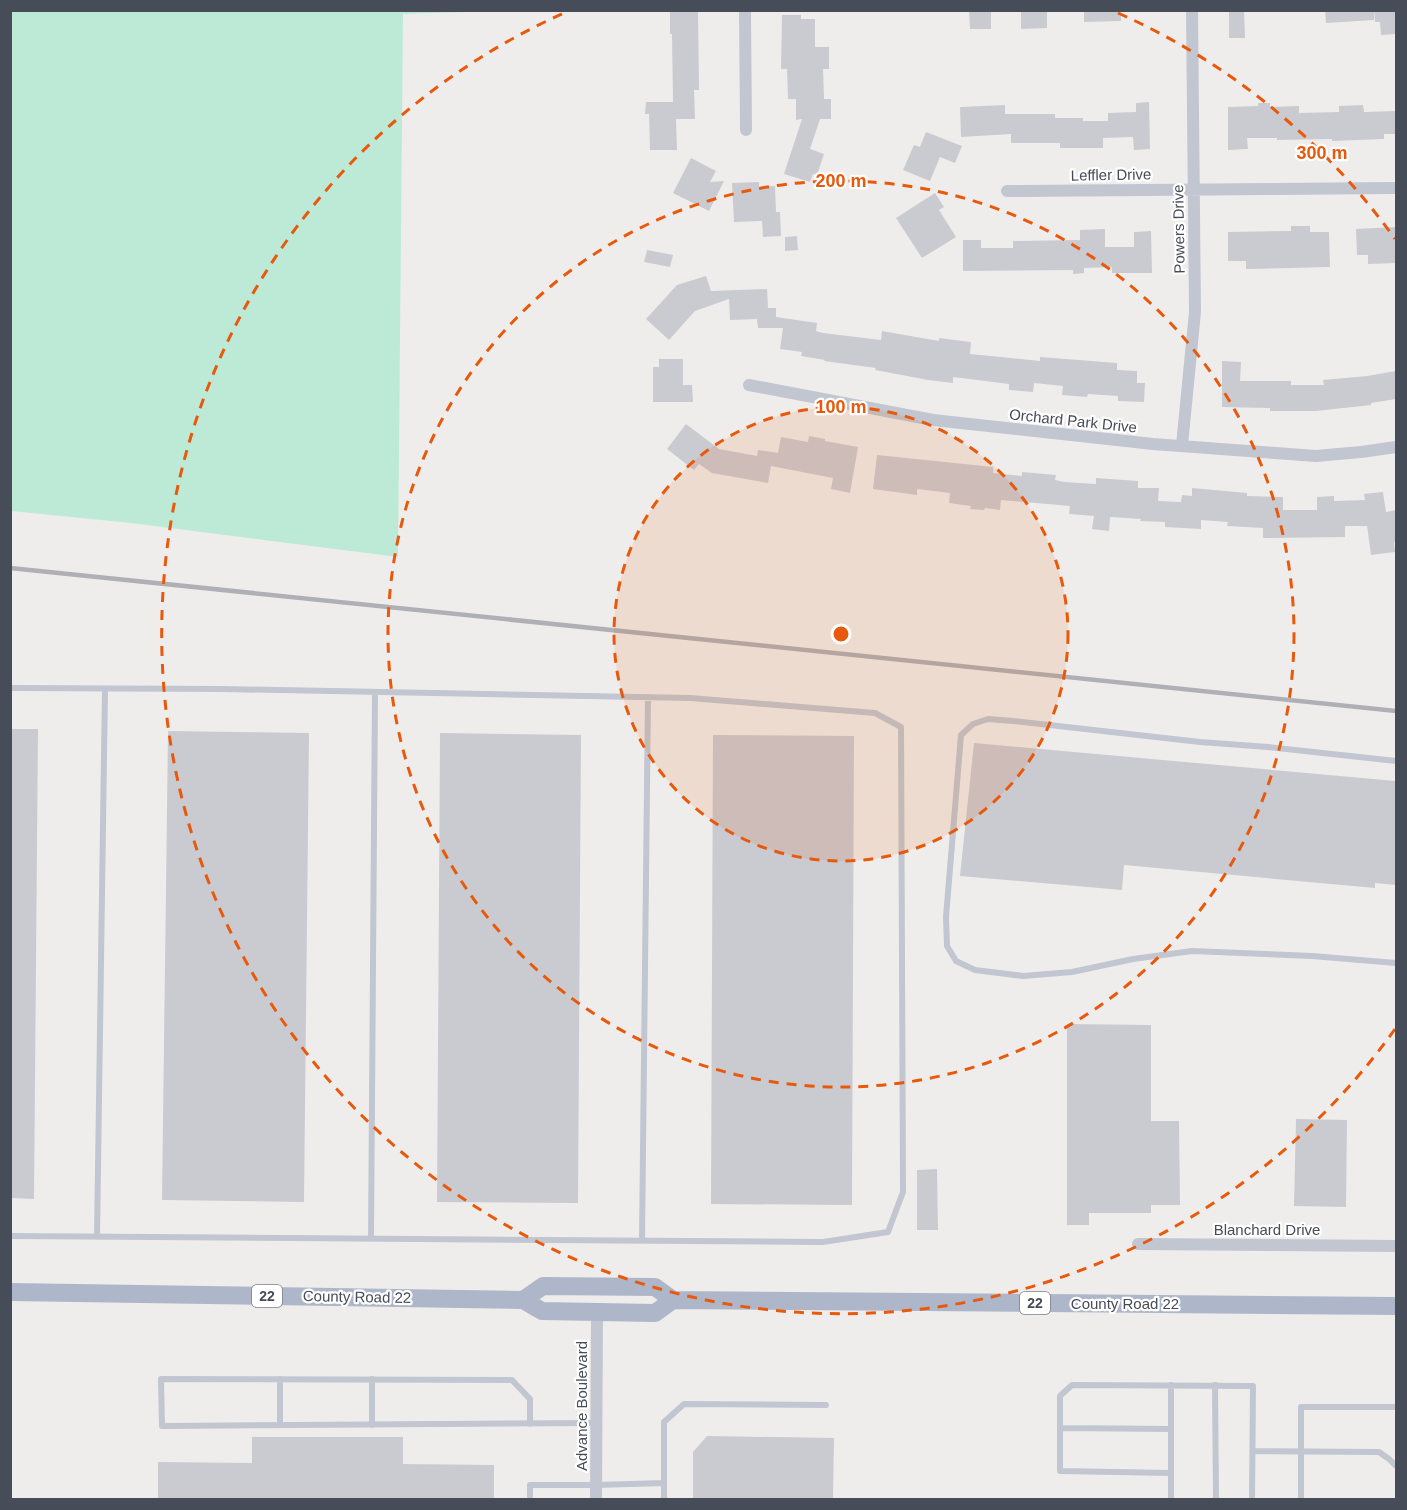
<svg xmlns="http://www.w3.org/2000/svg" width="1407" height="1510" font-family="Arial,sans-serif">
  <rect width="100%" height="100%" fill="#efedec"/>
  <path fill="#bdead7" d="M10 11H501L403 14 398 557 131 523 11 511Z"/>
  <path fill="#cacad1" d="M670 10H698L699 90H694L695 119H676L677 150H650L649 114H645L646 102H673L672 34H670Z
    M969 10H991V29H970Z
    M1021 10H1047V28L1021 29Z
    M1084 10H1121V21L1084 22Z
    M1229 10H1244L1245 38H1229Z
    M1325 10H1374V20L1326 23Z
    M1374 10H1396V34L1381 35 1380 22H1375Z
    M782 15H801V19H815V47H829V69H823L824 99H831V119H820L810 149 824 154 817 175 813 174 810 182 784 174 802 119 796 120V99H788L787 69H781Z
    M1149 102 1150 149 1134 150 1133 137 1103 138V148H1060V143H1011V134L961 137 960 107 1005 105V114H1055V118H1083V121H1108V113L1136 112V103Z
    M1258 103H1270V107L1299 106V113L1339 112V106L1363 105 1364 112 1396 111V134H1384V139L1332 141V139L1277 140V138H1247L1248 149 1228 150V107L1258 106Z
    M926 132 962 146 955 163 940 157 930 181 903 170 914 145 920 147Z
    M691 158 716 171 710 182 724 181 709 211 673 193Z
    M759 182V187L775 186 776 212H780L781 236 763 237 762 221 734 222 732 183Z
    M935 193 944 207 939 210 956 237 922 258 896 218Z
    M1291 226H1310V232H1329L1330 267 1246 269V261H1228V232L1291 231Z
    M1396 227V263L1368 264V255H1357L1356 229Z
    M1105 229V247H1134V232L1151 231 1152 273H1112V267L1084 268V273L1073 274V270L963 271V240H981V248H1013V241L1080 240V230Z
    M797 236 798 250 785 251V237Z
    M647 250 673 255 670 267 644 262Z
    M706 276 711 291 767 289 768 308H776V317L817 323 816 331 823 333 881 340 882 331 939 341V338L971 342 970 354 1040 361V357L1117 363V370L1137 371V383H1145L1144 402 1118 401V396L1088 394 1087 397 1062 395 1063 386 1034 383 1033 392 1009 390V384L953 377V383L928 380 875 370 876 368 824 361 825 360 801 356 802 352 780 349 783 328H758L757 319 730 320 729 299 695 311 669 340 646 319 677 285Z
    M659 359H683V385H692L693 402H653V367H659Z
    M1222 361 1241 362 1240 381H1291V385H1324L1323 380 1367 376 1396 371V399L1371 403V405L1316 411H1270V408L1222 407Z
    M686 424 719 449 757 456 758 450 778 453 781 437 808 442 809 436 825 439V441L858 447 850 493 831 489 833 478 771 466 768 483 712 473 699 464 694 470 667 449Z
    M877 455 993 467V473L1022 476V472L1056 475 1055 480 1064 482 1096 484V478L1138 481V488H1159L1158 501 1181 502 1182 495 1192 496V488L1247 493V496L1283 497V510H1317V497L1334 496V501L1365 500 1364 494 1383 492 1386 512 1396 510V542H1394L1395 552 1371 555 1367 526H1345V537L1263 538V528L1227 526 1228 522 1201 520V529L1165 527V522L1140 521 1141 519 1110 517 1109 531 1092 529 1094 516 1069 514 1070 506 1001 500 1000 510 985 508 984 510 970 509 971 506 949 503 950 493 917 489V495L873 489Z
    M10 729H38L34 1199 10 1198Z
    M168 731 309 733 304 1202 162 1200Z
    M440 733 581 735 578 1203 437 1202Z
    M713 735 854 736 852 1205 711 1204Z
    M974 743 1396 781V885L1375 883V888L1124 865 1122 890 960 876Z
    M1067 1024 1151 1025V1121H1179L1180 1205H1151V1213H1089V1225H1067Z
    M1296 1119 1347 1120 1346 1207 1294 1206Z
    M937 1169 938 1230H917V1170Z
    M707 1436 834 1438 833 1500H693V1452Z
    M252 1437H403V1464L494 1465V1500H158V1462L252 1463Z"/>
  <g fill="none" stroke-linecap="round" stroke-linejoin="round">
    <path stroke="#c1c6d1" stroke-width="6" d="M10 688 223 689 690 698 875 713 901 727 903 1192 888 1232 823 1242 10 1236
      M1396 761 1268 747 1200 742 1013 721 988 719 973 724 961 735 946 917 947 946 956 961 975 970 1023 976 1072 972 1133 959 1192 951 1312 956 1396 963
      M97 1236 105 689
      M371 1238 375 692
      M642 1240 648 697
      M1171 1385V1500
      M1215 1385 1216 1500
      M530 1424V1399L512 1380 161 1379 162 1426 596 1423
      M280 1425V1379
      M372 1425V1379
      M1060 1428 1171 1429
      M1253 1451 1379 1452 1389 1459 1396 1466
      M1171 1473 1060 1471V1396L1072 1385 1253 1386 1252 1500
      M530 1500V1485H596L664 1483
      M664 1500V1422L684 1404 826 1405
      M1301 1500V1407H1396"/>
    <path stroke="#c1c6d1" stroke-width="12" d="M745 10 746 130
      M1007 191 1396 188
      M749 385 933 420 1153 444 1316 456 1361 452 1396 447
      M1182 445 1195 312 1192 10
      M1138 1244 1396 1246
      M596 1500 597 1312"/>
    <path stroke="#aeb7c9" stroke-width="18" d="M10 1292 523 1300 542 1311 655 1313 673 1300
      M523 1300 543 1286 655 1287 673 1300 1396 1306"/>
    <path stroke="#afb0b6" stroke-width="4.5" d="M10 568 1396 711"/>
  </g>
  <circle cx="841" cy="634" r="227" fill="#e8590c" fill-opacity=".12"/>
  <g fill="none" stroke="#e8590c" stroke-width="3" stroke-dasharray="10 8">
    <circle cx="841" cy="634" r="227"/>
    <circle cx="841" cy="634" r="453"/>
    <path d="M1395 1029A680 680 0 1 1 564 13M1118 13A680 680 0 0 1 1395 239"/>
  </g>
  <g text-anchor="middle" stroke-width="4.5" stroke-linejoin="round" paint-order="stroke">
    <g fill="#fff" stroke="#7e828a" stroke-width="1.5">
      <rect x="252" y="1285" width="30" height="22" rx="4.5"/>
      <rect x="1020" y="1292" width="30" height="22" rx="4.5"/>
    </g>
    <g font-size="14" font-weight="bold" fill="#464c58">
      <text x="267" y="1301">22</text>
      <text x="1035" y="1308">22</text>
    </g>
    <g font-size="15" fill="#464c58" stroke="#fff">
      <text transform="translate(1111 175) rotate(-1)" y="5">Leffler Drive</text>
      <text transform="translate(1179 229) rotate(-91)" y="5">Powers Drive</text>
      <text transform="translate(1073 421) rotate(6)" y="5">Orchard Park Drive</text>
      <text x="1267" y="1235">Blanchard Drive</text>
      <text transform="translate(357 1297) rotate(1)" y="5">County Road 22</text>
      <text x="1125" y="1309">County Road 22</text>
      <text transform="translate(582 1406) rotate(-90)" y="5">Advance Boulevard</text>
    </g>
  </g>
  <circle cx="841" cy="634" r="9" fill="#e8590c" stroke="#fff" stroke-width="3"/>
  <g font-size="18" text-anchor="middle" font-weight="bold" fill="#e8590c" stroke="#fff" stroke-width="4.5" stroke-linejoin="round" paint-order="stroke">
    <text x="1322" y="159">300 m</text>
    <text x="841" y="187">200 m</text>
    <text x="841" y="413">100 m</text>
  </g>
  <rect width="1407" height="1510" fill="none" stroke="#464c58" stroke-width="24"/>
</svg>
